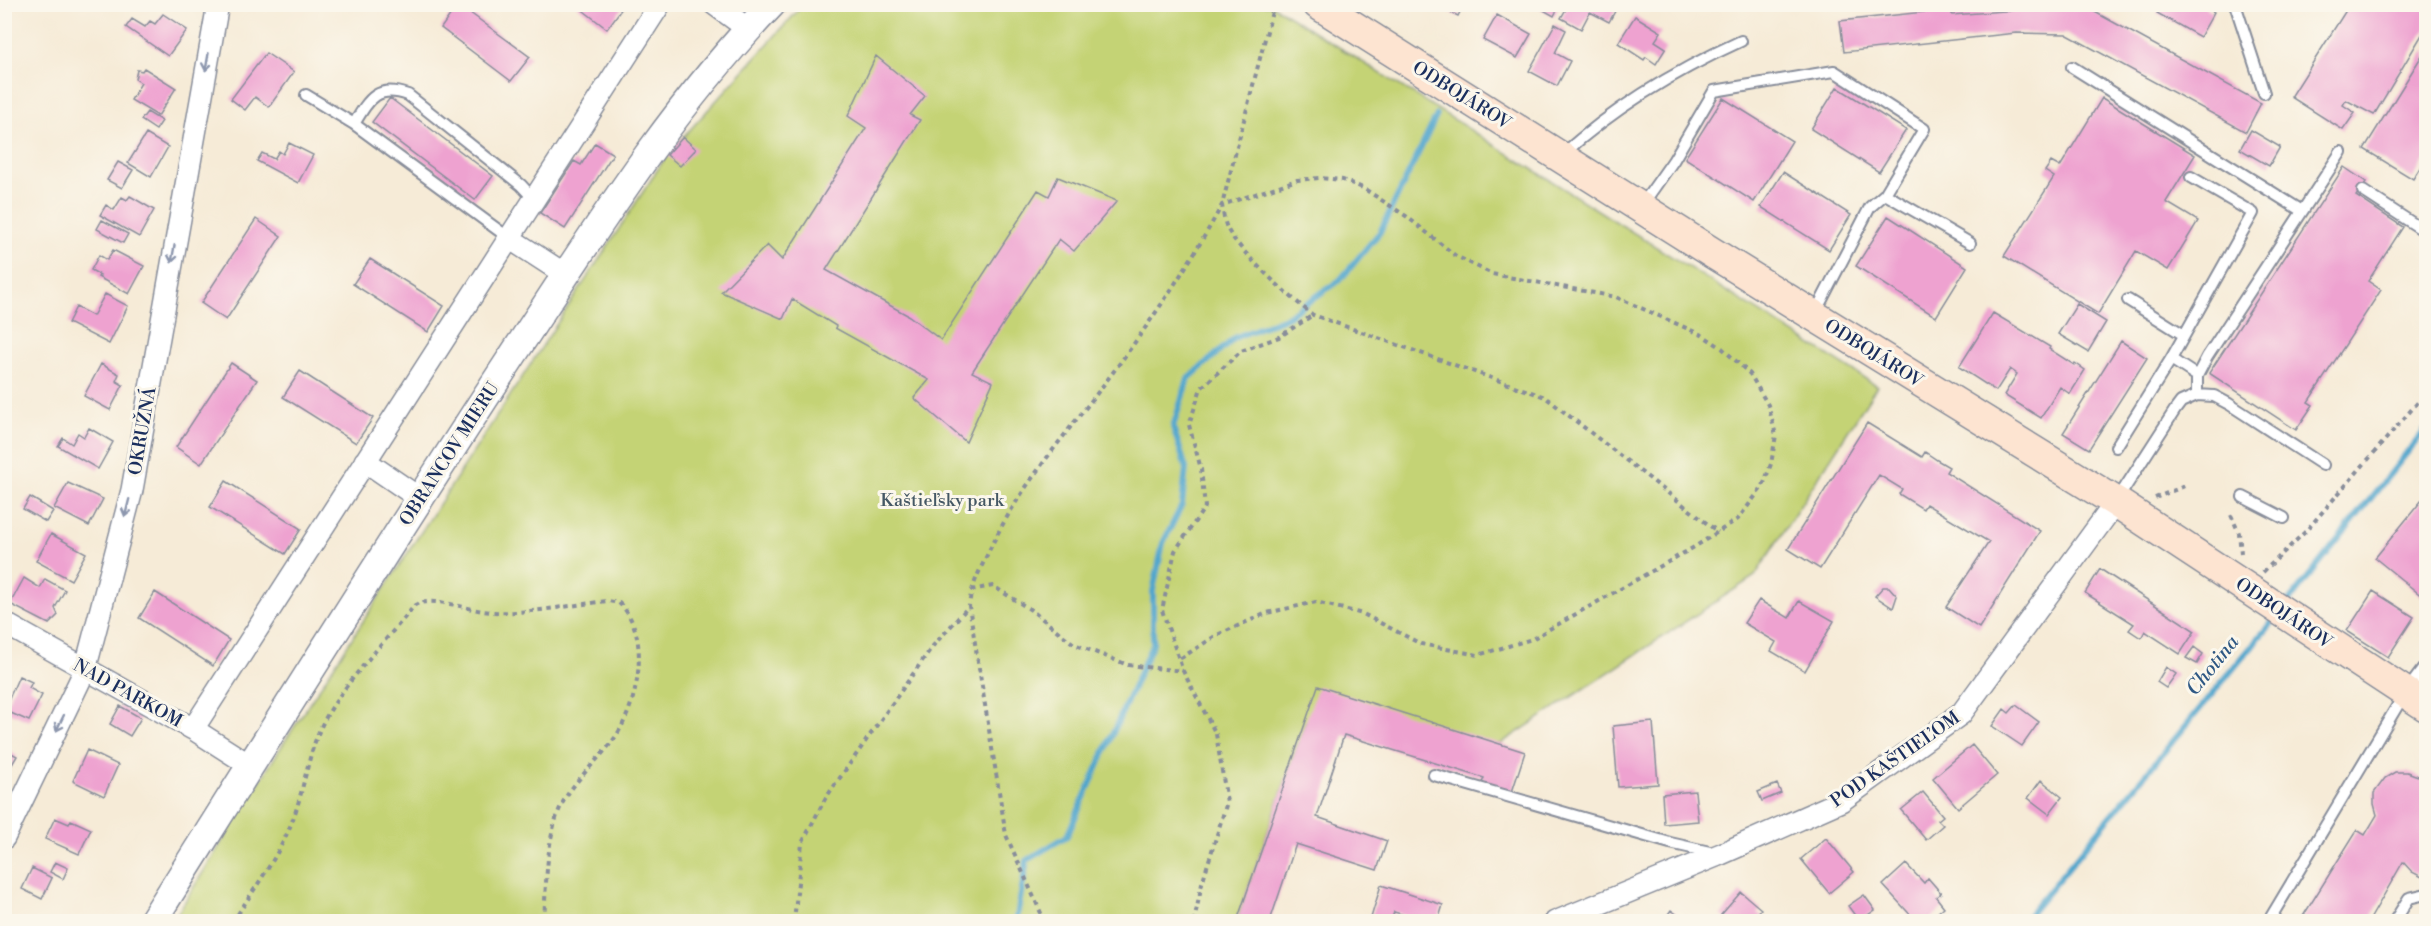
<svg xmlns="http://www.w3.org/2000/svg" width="2431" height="926" font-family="'Libre Bodoni',serif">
  <rect width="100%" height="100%" fill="#fbf7ec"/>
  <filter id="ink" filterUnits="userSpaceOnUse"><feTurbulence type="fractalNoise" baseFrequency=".0167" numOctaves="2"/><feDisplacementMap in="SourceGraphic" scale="12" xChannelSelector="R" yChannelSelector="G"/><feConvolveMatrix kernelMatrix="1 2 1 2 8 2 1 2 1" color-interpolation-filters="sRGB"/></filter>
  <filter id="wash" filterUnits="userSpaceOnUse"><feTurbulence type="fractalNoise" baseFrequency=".008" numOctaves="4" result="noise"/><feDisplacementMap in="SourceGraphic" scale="24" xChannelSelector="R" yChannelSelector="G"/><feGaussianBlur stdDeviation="1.35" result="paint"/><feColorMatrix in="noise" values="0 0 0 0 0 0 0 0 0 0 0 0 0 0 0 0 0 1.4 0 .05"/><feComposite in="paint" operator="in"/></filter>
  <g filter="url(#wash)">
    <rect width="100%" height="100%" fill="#f6ebd7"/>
    <path fill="#c4d375" stroke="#70816a" stroke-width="1.5" d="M803 5H1272L1877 386 1755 576 1500 744 1306 721 1237 921 172 922 283 744 667 155Z"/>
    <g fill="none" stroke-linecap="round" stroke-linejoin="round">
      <path stroke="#50a5cc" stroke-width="6" d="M2286 605 2426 429
        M1016 922 1027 860 1067 836 1153 643V591L1163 543 1182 505 1186 468 1173 427 1188 379 1236 337 1285 318 1340 280 1380 232 1437 115
        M2023 922 2276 617"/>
    </g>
    <g id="blocks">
      <path fill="#eea2d0" d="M458 4 530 57 511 81 441 28Z
        M575 4H625L607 29Z
        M1434 4H1464L1458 16Z
        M1539 4H1560L1554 16 1538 7Z
        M1569 4H1619L1609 22 1590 12 1581 29 1561 18Z
        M2350 4H2426V28L2374 115 2346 100 2343 105 2355 113 2343 130 2291 97Z
        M2082 5 2261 103 2246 132 2066 34 2016 33 1844 52 1840 21 1952 9V15Z
        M2162 5H2201L2214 12 2200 37 2157 13Z
        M163 14 187 30 168 56 126 27 132 19 145 27 150 21 155 24Z
        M1497 15 1531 34 1517 58 1483 40Z
        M1635 16 1661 32 1655 41 1666 48 1656 64 1646 57 1644 60 1618 43Z
        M1555 24 1566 30 1555 53 1570 61 1557 86 1529 71Z
        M2426 49V158L2413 179 2364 149Z
        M266 53 294 72 269 107 255 97 245 110 231 99Z
        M876 56 925 96 910 115 920 120 826 270 909 316 941 340 1038 190 1049 196 1058 177 1117 201 1074 251 1059 239 972 372 993 382 966 442 914 398 929 380 835 328 836 326 792 299 783 319 721 292 767 245 782 260 866 128 848 116Z
        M144 68 176 88 158 116 131 100 141 83 135 79 137 70 142 71Z
        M1837 87 1906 130 1879 172 1811 129Z
        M390 98 493 176 475 200 372 122Z
        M1723 98 1792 141 1754 202 1685 158Z
        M2102 98 2195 155 2166 202 2198 221 2168 270 2136 251 2098 314 2004 256 2054 177 2045 171 2051 162 2060 167Z
        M147 112 162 121 156 130 141 120Z
        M2251 130 2280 147 2269 166 2240 149Z
        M146 134 168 147 151 177 128 163Z
        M683 137 696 149 680 166 667 155Z
        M289 143 313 155 298 183 257 161 262 153 274 159 279 151 283 154Z
        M595 143 613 154 565 229 540 213 574 161 581 165Z
        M118 162 133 170 122 188 107 180Z
        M2344 167 2366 182 2356 196 2403 227 2368 281 2381 290 2308 402 2313 405 2296 430 2209 373Z
        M1783 172 1851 215 1829 250 1761 207Z
        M130 196 154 210 139 237 100 215 106 205 114 210 122 197 127 200Z
        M1888 216 1967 267 1936 317 1856 266Z
        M256 219 281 236 226 320 201 303Z
        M102 220 128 234 123 243 97 229Z
        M113 250 144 266 129 294 98 277 100 275 91 270 99 255 107 260Z
        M370 259 444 306 428 332 353 284Z
        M105 294 128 306 109 344 68 323 76 307 93 316Z
        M2077 304 2106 322 2088 352 2058 334Z
        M1993 313 2050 347 2049 349 2074 365 2075 363 2085 370 2070 394 2060 387 2041 418 2004 395 2017 374 2010 369 1996 391 1959 367Z
        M2121 341 2147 358 2089 449 2063 433Z
        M231 363 257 380 201 464 176 447Z
        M101 364 119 374 116 381 123 385 110 410 84 396Z
        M300 371 373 418 356 443 283 397Z
        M1867 423 1922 457 1925 452 1937 460 1949 467 1946 472 2040 531 1979 628 1946 607 1989 542 1926 504 1923 509 1899 494 1902 489 1879 475 1820 569 1788 549Z
        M89 428 113 442 98 469 58 446 63 438 72 444 78 433 84 437Z
        M226 481 301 529 285 554 210 507Z
        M68 483 103 499 89 526 54 508Z
        M2426 495V594L2423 597 2375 558Z
        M30 497 53 511 46 522 23 509Z
        M51 534 86 553 71 580 36 561Z
        M2100 569 2195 631 2180 654 2145 631 2141 638 2129 630 2134 624 2085 593Z
        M24 578 40 588 45 579 65 590 55 608 58 615 49 624 10 604Z
        M1883 587H1889L1897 596 1893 608 1875 596Z
        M2373 591 2414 617 2388 657 2347 631Z
        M155 592 229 640 213 666 139 618Z
        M1759 600 1789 618 1799 601 1834 621 1805 671 1771 651 1776 642 1744 623Z
        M2194 647 2203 654 2197 664 2186 658Z
        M2166 667 2176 674 2166 688 2157 682Z
        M19 676 32 682 29 688 42 695 29 721 4 710Z
        M1318 686 1525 752 1512 792 1482 783 1484 778 1344 735 1317 817 1387 841 1377 870 1296 844 1270 921H1237Z
        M2016 705 2039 722 2022 746 1992 726 2004 709 2009 713Z
        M120 706 141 718 130 736 110 724Z
        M1653 722 1658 784 1618 787 1613 726Z
        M1972 745 1997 775 1958 808 1933 778Z
        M4 749 17 756 4 778Z
        M87 750 118 765 104 796 73 781Z
        M2395 772H2407L2418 776 2426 784V879L2412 872 2403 862 2369 921H2300L2357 830 2365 835 2377 815 2374 804V793L2385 778Z
        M2041 780 2062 797 2049 814 2028 798Z
        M1777 784 1781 793 1762 801 1758 792Z
        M1695 791 1698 821 1664 824 1662 794Z
        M1923 792 1943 816 1938 820 1943 825 1926 840 1901 810Z
        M55 818 69 824 71 820 91 829 79 854 45 839Z
        M1826 838 1854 872 1829 893 1801 859Z
        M55 862 68 868 63 879 50 872Z
        M1906 864 1924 883 1928 878 1941 893 1936 897 1944 907 1928 921H1916L1883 885Z
        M32 868 52 878 42 899 22 889Z
        M1381 885 1443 905 1438 921H1425L1394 912 1391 921H1370Z
        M1741 892 1761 909 1758 913 1766 920 1764 921H1729L1721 915Z
        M1864 895 1875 910 1859 921 1848 906Z
        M1671 910 1686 921H1663Z"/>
    </g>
  </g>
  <g filter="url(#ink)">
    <use href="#blocks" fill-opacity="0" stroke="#888d9a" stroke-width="1.5"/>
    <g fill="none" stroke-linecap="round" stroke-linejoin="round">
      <defs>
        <path id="service" d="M2235 4 2264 93
          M2072 67 2302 211
          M306 95 354 124C369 99 377 84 408 95L521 185 534 199
          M354 124 509 238
          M1562 155C1615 107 1675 71 1741 41
          M2363 191 2426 232
          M1885 194 1970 243
          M1642 205 1673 161 1714 91 1834 71 1924 129 1885 194 1870 207 1815 313
          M2128 300 2184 335
          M2171 359 2197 376
          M2197 395 2214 396 2229 404 2323 465
          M2116 447 2171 359 2253 213 2191 177
          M2243 497 2284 518
          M2117 500 2175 410 2181 402 2197 395V376L2207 357 2341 152
          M1434 775 1670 843 1714 853
          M2268 922 2405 693 2426 665
          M2394 922 2409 898 2426 894"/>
        <path id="minor" d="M714 4 748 29
          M509 238 566 275
          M365 461 419 498
          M4 623 193 729 251 766
          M193 729 660 4
          M4 838 85 670 132 490 218 4
          M1555 922 1721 854 1841 801 1961 714 2116 502"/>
        <path id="tertiary" d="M152 922C271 733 389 544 511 358 593 234 668 112 772 4"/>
        <path id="secondary" d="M1318 4 1711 252 2116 502 2426 706"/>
      </defs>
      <use href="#service" stroke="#888d9a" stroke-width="14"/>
      <use href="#minor" stroke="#888d9a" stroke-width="24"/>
      <use href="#tertiary" stroke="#888d9a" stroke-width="30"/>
      <use href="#secondary" stroke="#888d9a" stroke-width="33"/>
      <path stroke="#888d9a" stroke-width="4" stroke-dasharray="4.5 4.5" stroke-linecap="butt" d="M1274 4 1222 205C1223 212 1224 221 1227 228 1238 251 1292 299 1313 315L1545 397 1718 532
        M2155 498 2187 485
        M2231 515 2239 533 2241 553
        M2263 572 2305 532 2426 393
        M971 590 993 586 1031 610 1074 644 1128 665 1183 671
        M233 922C254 888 279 857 293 819 305 787 308 750 325 719 348 678 385 642 415 605 435 595 469 611 492 612 531 614 570 605 608 601L619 603C653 635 638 705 614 739 598 761 574 780 562 804 546 835 546 887 544 922
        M794 922 802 843 825 799 932 647 969 606
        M824 922 868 918 982 922
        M1045 922 1006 835 969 606C971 587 979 572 987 555 1013 499 1050 453 1088 405 1137 342 1184 275 1222 205L1297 180 1319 178 1343 180 1363 188 1406 216 1456 256 1492 274 1616 297 1702 335 1722 348 1750 374 1768 405 1776 435 1771 464 1763 486 1738 519 1696 546 1532 639 1478 655 1421 644 1363 614 1316 602 1267 613 1217 635 1178 660
        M1194 922 1202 883 1227 802 1216 734 1183 671 1162 610 1175 551 1205 507 1201 469 1189 425 1201 388 1241 351 1279 337 1313 315"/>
      <use href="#service" stroke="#fff" stroke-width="10"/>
      <use href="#minor" stroke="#fff" stroke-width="21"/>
      <use href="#tertiary" stroke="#fff" stroke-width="27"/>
      <use href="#secondary" stroke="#fde4d1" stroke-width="30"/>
    </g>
    <defs><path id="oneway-shaft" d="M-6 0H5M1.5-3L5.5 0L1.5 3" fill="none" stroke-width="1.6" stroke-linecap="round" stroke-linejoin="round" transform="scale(1.5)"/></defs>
    <g stroke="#8d97ae">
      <use href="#oneway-shaft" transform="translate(207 62) rotate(100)"/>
      <use href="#oneway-shaft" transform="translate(173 254) rotate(100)"/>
      <use href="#oneway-shaft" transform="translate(127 508) rotate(104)"/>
      <use href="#oneway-shaft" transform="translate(60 723) rotate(116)"/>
    </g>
  </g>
  <g text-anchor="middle" stroke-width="6" stroke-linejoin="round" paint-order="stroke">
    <g font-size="18" fill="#1b2f5e" stroke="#fbf7ec">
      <text transform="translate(1462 95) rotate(32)" y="6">ODBOJÁROV</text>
      <text transform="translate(1874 353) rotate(32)" y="6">ODBOJÁROV</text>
      <text transform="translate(142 431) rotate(-80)" y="6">OKRUŽNÁ</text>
      <text transform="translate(449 454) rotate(-57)" y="6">OBRANCOV MIERU</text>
      <text transform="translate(2284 613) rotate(34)" y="6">ODBOJÁROV</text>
      <text transform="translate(128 693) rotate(29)" y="6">NAD PARKOM</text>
      <text transform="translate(1895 759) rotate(-35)" y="6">POD KAŠTIEĽOM</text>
    </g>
    <g font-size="18" fill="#455864" stroke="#fbf7ec">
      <text x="942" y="506">Kaštieľsky park</text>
    </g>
    <g font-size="20" font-style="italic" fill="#2e5884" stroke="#fbf7ec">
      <text transform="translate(2212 665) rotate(-51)" y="7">Chotina</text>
    </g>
  </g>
  <rect width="2431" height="926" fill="none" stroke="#fbf7ec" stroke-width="24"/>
</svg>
